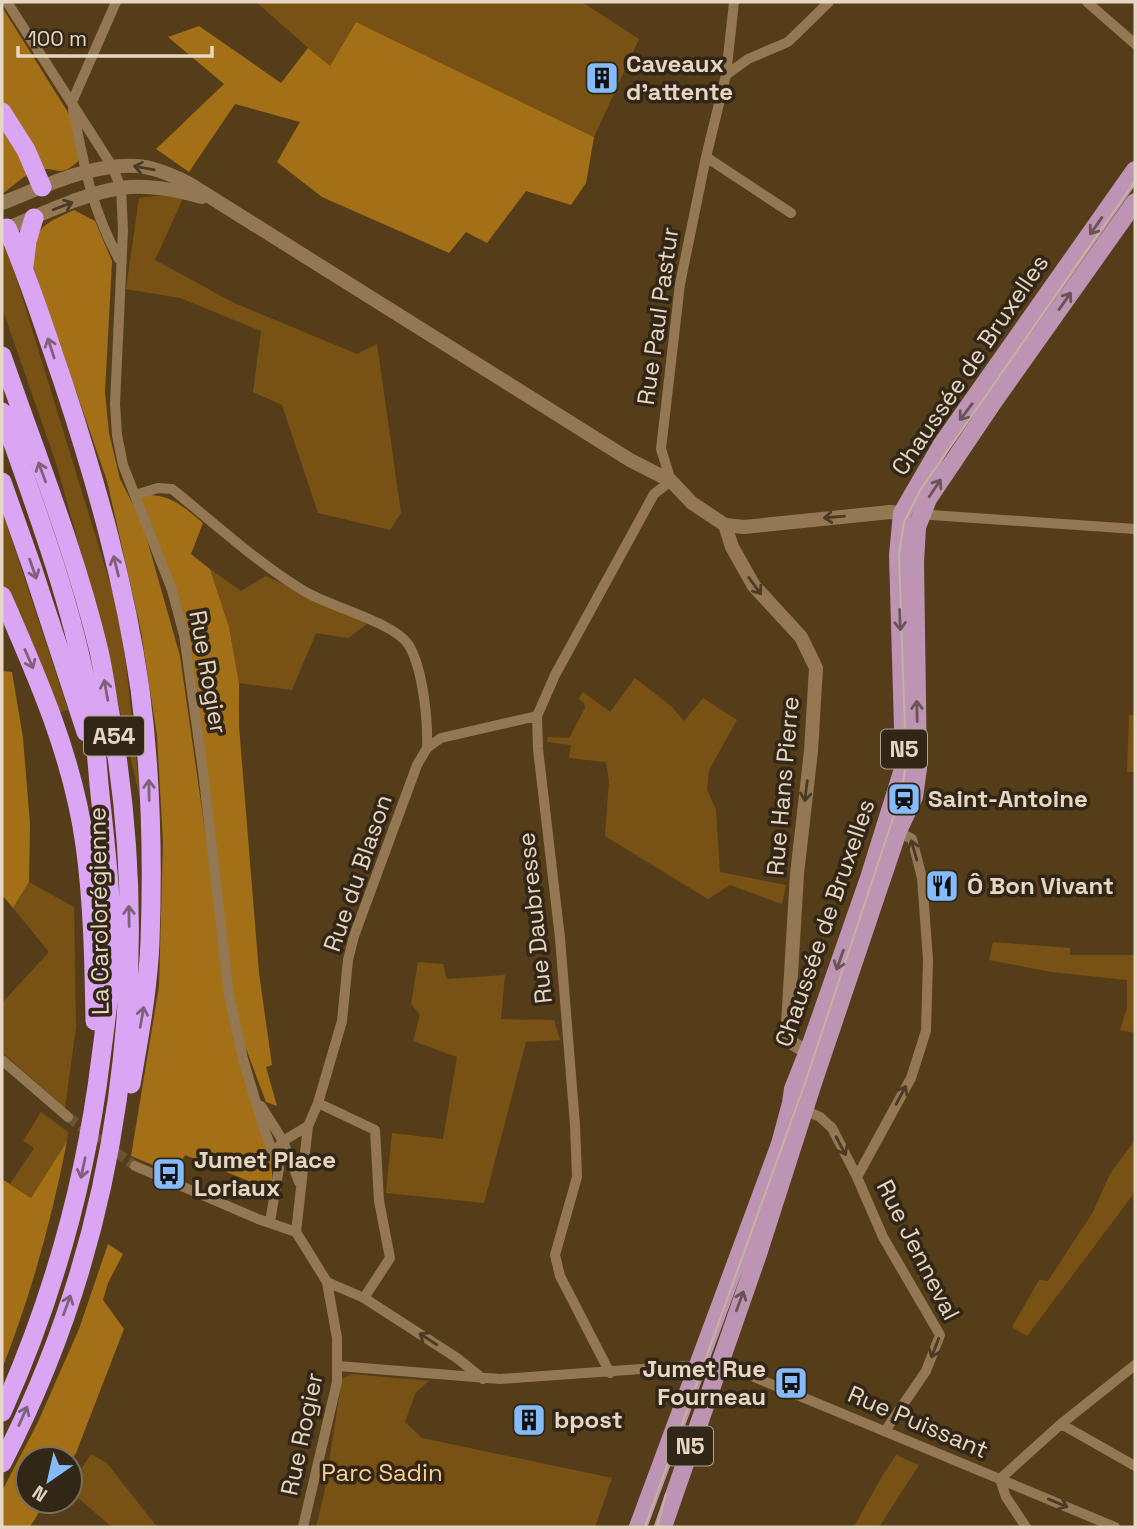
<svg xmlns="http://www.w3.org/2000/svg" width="1137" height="1529" font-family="'Space Grotesk',sans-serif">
  <rect width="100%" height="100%" fill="#563d19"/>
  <path fill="#785215" d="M256 2H582L639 39 594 137 356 22 330 67Z
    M186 192 155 260 234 303 357 354 377 344 401 513 390 530 318 513 282 405 253 392 261 331 180 298 126 289 139 198Z
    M5 241 121 619 141 803 97 609 56 463 2 308V242Z
    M2 510 68 710 58 713 2 589Z
    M210 569 241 591 266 576 367 624 348 638 316 633 292 690 239 683 229 627Z
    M635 678 672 707 684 721 703 698 737 720 709 770 707 789 716 810 720 872 786 885 782 904 730 885 708 899 605 836 609 781 606 762 569 758 571 745 547 742 548 737 569 738 585 708 584 703 579 699 583 692 610 712Z
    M1129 715H1135V772H1127Z
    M29 882 74 907 76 1027 65 1108 2 1052V1003L49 952 13 908Z
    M993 942 1070 948V955H1135V1033L1120 1030 1127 1008V980L1051 972 989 960Z
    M418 962 443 964 447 979 505 975 501 1019 554 1020 560 1040 526 1042 484 1203 386 1193 392 1133 443 1139 457 1057 413 1041 420 1015 411 1004Z
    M41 1112 68 1132 67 1141 31 1198 10 1184 34 1148 23 1141Z
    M1135 1140V1192L1027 1336 1012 1327 1039 1280 1048 1281 1093 1212 1110 1174Z
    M351 1374 429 1381 416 1392 405 1422 422 1438 612 1478 595 1527H316L324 1494 342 1379Z
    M91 1454 107 1463 157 1527H112L70 1491V1486Z
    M896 1455 919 1465 879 1527H854L881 1478Z"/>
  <path fill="#a36f17" d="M2 7 76 125 82 157C58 183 58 163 35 171 24 175 12 187 2 194Z
    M356 22 594 137 586 183 571 205 526 191 487 243 466 232 449 253 322 197 277 162 300 122 235 104 189 172 156 149 224 84 168 37 199 26 281 83 308 48 330 66Z
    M74 210 95 221 112 261 105 392 109 433 120 479 142 522 180 656 224 963 188 665 160 557 135 495C169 493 178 502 203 523L191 554 210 569 229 627 239 683V726L259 973 272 1065 266 1067 277 1106 266 1102 242 1038C251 1075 278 1156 271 1190L185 1155 175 1174 131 1156 159 986 163 842 157 736 141 631 107 481 31 260C37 224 43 225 74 210Z
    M2 671 12 672 23 738 30 824 29 882 13 908 2 895Z
    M67 1141C52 1219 31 1295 2 1369V1179L31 1198Z
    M108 1244 123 1254 108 1283 103 1300 124 1329 76 1453 70 1462V1459H28V1501H46L30 1527H2V1491L37 1424 79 1329Z"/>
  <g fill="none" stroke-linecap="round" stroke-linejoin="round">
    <path stroke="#6c5432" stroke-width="10" stroke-dasharray="10 5" stroke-linecap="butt" d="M68 1117 135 1166"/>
    <path stroke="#947854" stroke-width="10" d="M7 2 112 166 121 188 123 230 115 404 117 435 123 465 172 590 184 635 203 771 229 995 243 1059 264 1129 279 1168 270 1222
      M1087 2 1135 44
      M726 75 748 59 788 42 829 2
      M72 102 116 2
      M73 109C84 165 91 208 119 259
      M706 157 791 213
      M135 495 158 488 172 489C213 522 260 565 304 591 328 606 393 622 408 644 423 667 428 721 427 748
      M902 513 1135 529
      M2 1060 68 1117
      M318 1103 375 1130 379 1201 390 1258 364 1298
      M261 1106 283 1141 299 1182
      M800 1108 820 1117 832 1128 857 1177 883 1237 940 1335 926 1371 885 1431
      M279 1146 283 1141 308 1126
      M135 1166 258 1219 296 1232 327 1282 337 1338V1382L303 1527
      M857 1177 911 1078 926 1031 928 960 922 878 912 839 895 830
      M296 1232 308 1126 318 1103 342 1021 348 960 354 936 417 765 427 748 441 738 537 716
      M327 1282 364 1298 457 1358 483 1379
      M338 1366 500 1379 683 1366 730 1367 1115 1527
      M610 1373 560 1276 555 1255 577 1177 575 1125 560 938 538 749 537 716 555 675 654 494 671 481 661 449 680 284 706 157 726 75 734 2
      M1061 1424 1135 1466
      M1000 1479 1061 1424 1135 1365
      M1000 1479 1006 1497 1026 1527"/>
    <path stroke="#947854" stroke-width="14" d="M2 203C43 187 91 163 137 166 154 167 172 175 188 183L630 460 671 481 692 503 725 525 744 527 890 512 902 513
      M2 230C40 216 80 194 121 188 148 184 176 190 202 197
      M725 525 732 547 754 586 801 637 816 668 811 751 797 874 787 1040 814 1056"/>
    <path stroke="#be94b4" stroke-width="18" d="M638 1527 780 1144 791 1103 793 1089 812 1041 869 878 903 769 904 761 898 555 902 513 942 444 1135 170
      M663 1527 758 1254 812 1086 898 831 914 797 918 768 915 562 917 527 928 499 994 401 1135 202"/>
    <path stroke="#daa6f4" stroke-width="19" d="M2 112 26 150 42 187
      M7 228C29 278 45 330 63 382 96 482 125 584 140 689 151 773 153 859 150 942 148 990 139 1037 131 1084
      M24 266 27 241 34 218
      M2 356C36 454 75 551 99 651 104 673 107 697 111 719 155 970 120 1236 2 1463
      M2 412C36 509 74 608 91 710 96 738 97 766 100 794 106 850 113 907 111 963 110 994 105 1026 101 1057 86 1180 53 1299 2 1412
      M2 482 32 567 86 732
      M2 596C37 676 73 757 85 845 93 903 94 962 95 1021"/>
    <path stroke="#c5b39c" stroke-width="2" d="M645 1527 805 1083 902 791 906 761 899 555 904 522 921 489 1135 181
      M657 1527 666 1494"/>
  </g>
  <defs><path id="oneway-shaft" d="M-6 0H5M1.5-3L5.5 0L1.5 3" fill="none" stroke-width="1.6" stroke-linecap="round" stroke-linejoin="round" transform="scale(1.75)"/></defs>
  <g stroke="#4a3b26">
    <use href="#oneway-shaft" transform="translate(144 168) rotate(-170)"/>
    <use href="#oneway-shaft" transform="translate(63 206) rotate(-21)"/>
    <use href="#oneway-shaft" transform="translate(834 517) rotate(175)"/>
    <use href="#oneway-shaft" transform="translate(755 586) rotate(54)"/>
    <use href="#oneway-shaft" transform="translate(806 791) rotate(97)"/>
    <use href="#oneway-shaft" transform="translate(914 850) rotate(-106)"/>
    <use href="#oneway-shaft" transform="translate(901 1095) rotate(-62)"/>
    <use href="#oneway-shaft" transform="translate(841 1146) rotate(62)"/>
    <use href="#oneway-shaft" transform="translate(428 1339) rotate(-147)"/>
    <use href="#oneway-shaft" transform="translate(935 1348) rotate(111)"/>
    <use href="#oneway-shaft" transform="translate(1058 1503) rotate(23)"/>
  </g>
  <g stroke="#6a5356">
    <use href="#oneway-shaft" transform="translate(1096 226) rotate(125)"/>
    <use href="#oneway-shaft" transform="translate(1065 301) rotate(-55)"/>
    <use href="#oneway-shaft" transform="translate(966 412) rotate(127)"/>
    <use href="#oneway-shaft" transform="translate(935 488) rotate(-56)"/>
    <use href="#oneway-shaft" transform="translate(900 620) rotate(88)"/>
    <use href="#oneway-shaft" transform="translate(917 711) rotate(-91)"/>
    <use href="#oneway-shaft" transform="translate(840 960) rotate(109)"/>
    <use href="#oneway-shaft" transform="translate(740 1301) rotate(-70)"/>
  </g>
  <g stroke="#7e607a">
    <use href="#oneway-shaft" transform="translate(51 348) rotate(-108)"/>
    <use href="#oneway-shaft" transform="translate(42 472) rotate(-110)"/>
    <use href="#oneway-shaft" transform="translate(116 566) rotate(-104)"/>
    <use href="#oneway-shaft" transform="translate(33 569) rotate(71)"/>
    <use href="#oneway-shaft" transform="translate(29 659) rotate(66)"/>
    <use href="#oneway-shaft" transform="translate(106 690) rotate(-100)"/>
    <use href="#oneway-shaft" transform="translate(149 790) rotate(-91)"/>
    <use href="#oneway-shaft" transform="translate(129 916) rotate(-91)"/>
    <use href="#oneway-shaft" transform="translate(142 1017) rotate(-80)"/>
    <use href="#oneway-shaft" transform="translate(83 1168) rotate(102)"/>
    <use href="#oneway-shaft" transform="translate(67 1305) rotate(-70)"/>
    <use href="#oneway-shaft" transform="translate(23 1416) rotate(-66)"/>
  </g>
  <defs>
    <symbol id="building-square" viewBox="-11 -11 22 22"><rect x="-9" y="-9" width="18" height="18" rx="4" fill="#86bbfb" stroke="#322717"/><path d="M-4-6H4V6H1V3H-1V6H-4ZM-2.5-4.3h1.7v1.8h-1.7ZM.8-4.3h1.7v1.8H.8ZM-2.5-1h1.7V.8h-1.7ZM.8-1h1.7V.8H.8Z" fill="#111"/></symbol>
    <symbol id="station-square" viewBox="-11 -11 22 22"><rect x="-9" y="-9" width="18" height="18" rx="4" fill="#86bbfb" stroke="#322717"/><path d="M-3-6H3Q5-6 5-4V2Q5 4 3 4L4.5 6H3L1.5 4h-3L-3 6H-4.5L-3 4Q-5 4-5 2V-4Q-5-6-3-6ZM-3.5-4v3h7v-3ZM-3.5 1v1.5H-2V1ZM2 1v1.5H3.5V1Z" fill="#111"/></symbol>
    <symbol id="restaurant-square" viewBox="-11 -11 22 22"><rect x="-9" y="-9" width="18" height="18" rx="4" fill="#86bbfb" stroke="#322717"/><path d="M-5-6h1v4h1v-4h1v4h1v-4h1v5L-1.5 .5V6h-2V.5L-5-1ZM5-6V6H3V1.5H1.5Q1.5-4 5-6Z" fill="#111"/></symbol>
    <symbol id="bus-square" viewBox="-11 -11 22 22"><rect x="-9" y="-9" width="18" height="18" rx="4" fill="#86bbfb" stroke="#322717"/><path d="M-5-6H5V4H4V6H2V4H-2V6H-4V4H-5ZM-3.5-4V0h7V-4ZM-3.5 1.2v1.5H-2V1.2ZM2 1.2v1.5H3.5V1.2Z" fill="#111"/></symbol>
  </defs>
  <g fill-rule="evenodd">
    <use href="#building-square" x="583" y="59" width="38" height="38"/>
    <use href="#station-square" x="885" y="780" width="38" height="38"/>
    <use href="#restaurant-square" x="923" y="867" width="38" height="38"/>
    <use href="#bus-square" x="150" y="1155" width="38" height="38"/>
    <use href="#bus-square" x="772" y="1364" width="38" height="38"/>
    <use href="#building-square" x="510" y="1401" width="38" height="38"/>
  </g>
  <g text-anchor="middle" stroke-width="7" stroke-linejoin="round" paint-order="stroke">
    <g fill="#322717" stroke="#b0a28f" stroke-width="2">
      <rect x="84" y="716.5" width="60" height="39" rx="5"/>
      <rect x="881" y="729.5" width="46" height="39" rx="5"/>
      <rect x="667" y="1426.5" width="46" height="39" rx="5"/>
    </g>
    <g font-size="23" font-weight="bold" fill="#e6d6c3">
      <text x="114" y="744">A54</text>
      <text x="904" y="757">N5</text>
      <text x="690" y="1454">N5</text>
    </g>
    <g font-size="24" font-weight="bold" fill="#e6d6c3" stroke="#322717" text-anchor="start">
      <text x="626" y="72">Caveaux<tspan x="626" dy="28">d'attente</tspan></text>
      <text x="928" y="807">Saint-Antoine</text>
      <text x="967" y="894">Ô Bon Vivant</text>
      <text x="194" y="1168">Jumet Place<tspan x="194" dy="28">Loriaux</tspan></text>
      <text x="766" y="1377" text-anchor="end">Jumet Rue<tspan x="766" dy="28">Fourneau</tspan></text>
      <text x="554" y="1428">bpost</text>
    </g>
    <g font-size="24" fill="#e6d6c3" stroke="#322717">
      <text transform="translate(658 316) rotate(-82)" y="8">Rue Paul Pastur</text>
      <text transform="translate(970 365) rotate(-56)" y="8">Chaussée de Bruxelles</text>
      <text transform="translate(208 672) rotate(80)" y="8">Rue Rogier</text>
      <text transform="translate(783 786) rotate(-85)" y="8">Rue Hans Pierre</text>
      <text transform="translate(358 873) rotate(-71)" y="8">Rue du Blason</text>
      <text transform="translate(99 911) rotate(-91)" y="8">La Carolorégienne</text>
      <text transform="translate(535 918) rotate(-96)" y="8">Rue Daubresse</text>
      <text transform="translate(825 923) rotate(-71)" y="8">Chaussée de Bruxelles</text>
      <text transform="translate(918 1250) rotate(63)" y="8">Rue Jenneval</text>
      <text transform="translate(918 1422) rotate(23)" y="8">Rue Puissant</text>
      <text transform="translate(302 1434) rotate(-78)" y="8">Rue Rogier</text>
    </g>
    <g font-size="24" fill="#facf96" stroke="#322717">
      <text x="382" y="1481">Parc Sadin</text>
    </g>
  </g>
  <rect width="1137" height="1529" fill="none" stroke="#e6d6c3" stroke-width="7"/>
  <g transform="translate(49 1480) rotate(214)"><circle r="33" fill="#322717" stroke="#7a6d5c" stroke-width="2"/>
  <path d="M0-5L12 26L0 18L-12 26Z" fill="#86bbfb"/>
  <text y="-10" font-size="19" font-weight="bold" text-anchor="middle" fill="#e6d6c3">N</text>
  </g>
  <path d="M18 46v10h194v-10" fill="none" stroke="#e6d6c3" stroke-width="3.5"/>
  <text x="28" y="46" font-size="21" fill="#e6d6c3" stroke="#322717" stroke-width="5" paint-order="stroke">100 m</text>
</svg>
